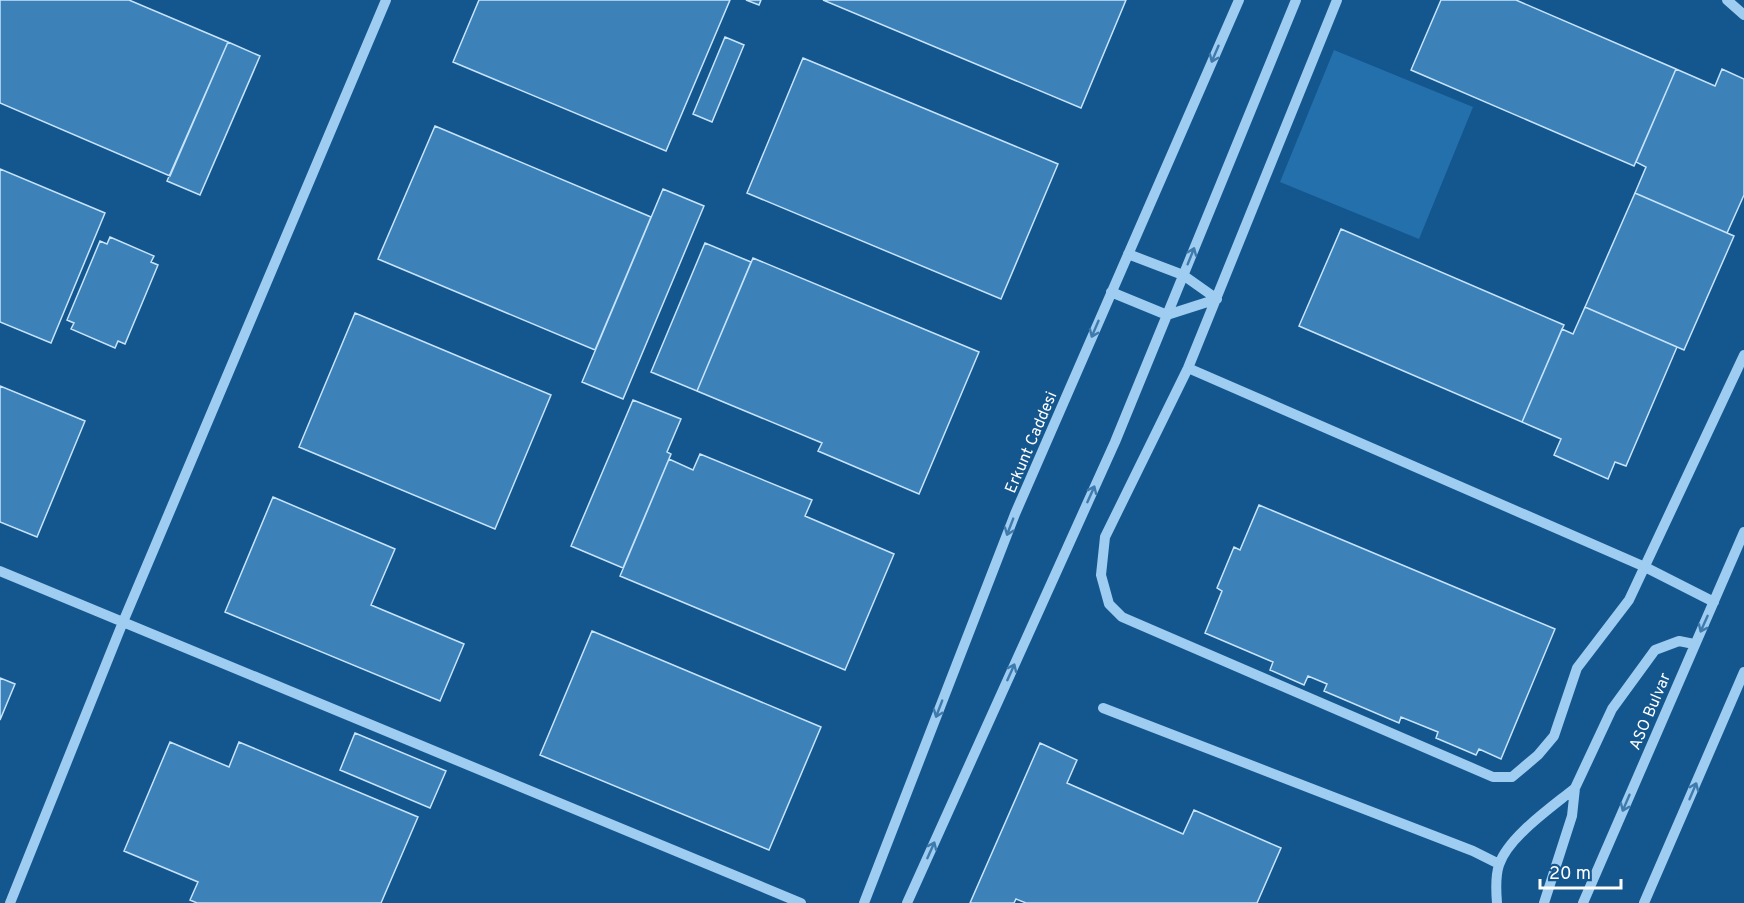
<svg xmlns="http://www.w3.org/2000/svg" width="1744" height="903" font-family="Overpass,sans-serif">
  <rect width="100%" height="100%" fill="#14578f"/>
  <path fill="#2370ac" d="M1334 50 1473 107 1419 239 1280 182Z"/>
  <path fill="#3d81b9" stroke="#c6e4fc" stroke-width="1.5" d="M0 0H129L228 42 170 176 0 103Z
    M479 0H730L666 151 453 62Z
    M746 0H761L759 5Z
    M823 0H1126L1081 108Z
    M1441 0H1516L1676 69 1634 166 1411 70Z
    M725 37 744 45 712 122 693 114Z
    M228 42 260 56 200 195 167 181Z
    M803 58 1058 164 1001 299 747 193Z
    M1676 69 1715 86 1722 69 1744 79V195L1727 233 1635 193 1646 167 1636 162Z
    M435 126 651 217 595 350 378 259Z
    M0 169 105 213 51 343 0 322Z
    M663 189 704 206 623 399 582 382Z
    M1635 193 1734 236 1684 350 1585 307Z
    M1341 229 1564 325 1522 422 1299 326Z
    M110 237 154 256 151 262 158 265 125 344 118 341 115 348 71 329 74 323 67 320 100 241 107 244Z
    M705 243 751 262 697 391 651 372Z
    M753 258 979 352 919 494 818 451 822 443 697 391Z
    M1585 307 1677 347 1626 466 1615 462 1608 479 1554 455 1561 439 1522 422 1562 329 1573 334Z
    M355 313 551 395 495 529 299 447Z
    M0 386 85 421 37 537 0 522Z
    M633 400 681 419 667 452 671 454 623 568 571 546Z
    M700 454 812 500 805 516 894 554 845 670 620 576 669 459 693 470Z
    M273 497 395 549 371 605 464 644 440 701 225 612Z
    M1259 505 1555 629 1501 759 1479 749 1476 755 1436 738 1438 732 1401 717 1399 723 1324 691 1327 684 1308 676 1304 685 1270 670 1273 662 1205 633 1222 591 1217 588 1234 547 1240 550Z
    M592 631 821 727 769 850 540 755Z
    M0 678 15 684 0 720Z
    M355 733 446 771 430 808 340 770Z
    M170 742 229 767 239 742 418 817 381 903H197L190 900 198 882 124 851Z
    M1040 743 1077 760 1067 783 1183 834 1194 810 1281 848 1257 903H1026L1016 899 1014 903H970Z"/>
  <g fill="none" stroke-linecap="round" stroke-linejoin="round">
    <path stroke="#9fcdf1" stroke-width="10" d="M1337 0 1188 368 1105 537 1101 575 1109 604 1122 617 1493 777H1512L1538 755 1554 736 1577 668 1629 600 1744 355
      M1727 0 1744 15
      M1128 254 1183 275 1217 299
      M1111 292 1167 315 1217 299
      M1188 368 1645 567 1714 602
      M0 571 801 903
      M1103 708 1473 851 1499 864
      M10 903 123 622 386 0
      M864 903 1015 514 1239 0
      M907 903 1115 442 1296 0
      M1497 903C1496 891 1495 877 1499 865 1508 837 1552 807 1575 788
      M1544 903 1572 816 1575 788 1612 709 1655 650 1679 641 1694 644
      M1583 903 1744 532
      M1644 903 1744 672"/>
  </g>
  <defs><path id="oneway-shaft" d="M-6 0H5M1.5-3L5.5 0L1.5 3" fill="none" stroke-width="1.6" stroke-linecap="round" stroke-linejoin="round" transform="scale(1.5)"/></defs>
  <g stroke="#3e7aac">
    <use href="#oneway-shaft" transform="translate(1215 54) rotate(113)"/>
    <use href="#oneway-shaft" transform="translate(1191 256) rotate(-68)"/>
    <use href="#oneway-shaft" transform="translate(1095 329) rotate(113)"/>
    <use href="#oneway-shaft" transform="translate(1091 494) rotate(-66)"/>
    <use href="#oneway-shaft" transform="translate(1010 527) rotate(111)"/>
    <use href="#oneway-shaft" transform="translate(1704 624) rotate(114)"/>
    <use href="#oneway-shaft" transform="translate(1011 672) rotate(-66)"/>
    <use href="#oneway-shaft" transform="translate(939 709) rotate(111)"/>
    <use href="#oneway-shaft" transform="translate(1693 791) rotate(-67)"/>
    <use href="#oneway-shaft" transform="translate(1626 803) rotate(113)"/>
    <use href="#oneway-shaft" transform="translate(931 850) rotate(-66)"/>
  </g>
  <g text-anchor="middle" stroke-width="4.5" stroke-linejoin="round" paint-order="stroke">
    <g font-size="16" fill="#fff" stroke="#14578f">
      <text transform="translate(1030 442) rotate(-67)" y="6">Erkunt Caddesi</text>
      <text transform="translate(1649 711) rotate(-67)" y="6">ASO Bulvar</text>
    </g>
  </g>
  <path d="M1540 879v9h81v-9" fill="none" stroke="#ffffff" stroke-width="3"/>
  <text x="1549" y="879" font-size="18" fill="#ffffff" stroke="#14578f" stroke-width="4.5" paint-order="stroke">20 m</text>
</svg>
